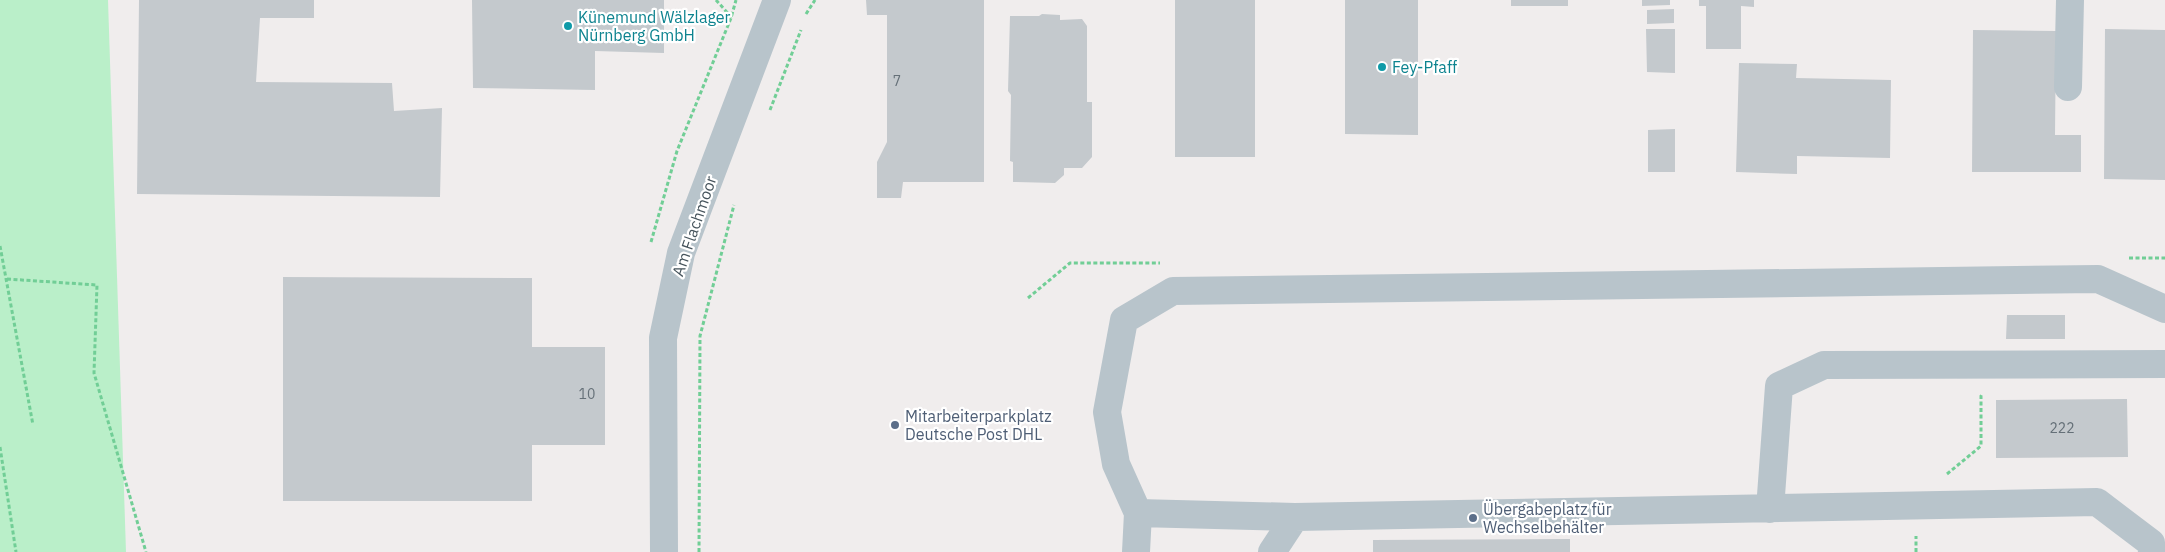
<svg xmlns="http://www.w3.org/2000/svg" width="2165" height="552" font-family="'IBM Plex Sans',sans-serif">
  <rect width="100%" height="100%" fill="#f0eded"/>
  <path fill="#baefc9" d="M0 0H108L126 552H0Z"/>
  <path fill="#c4c9cd" d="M139 0H314V18H260L256 82 392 83 394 111 442 108 440 197 137 194Z
    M472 0H664V53L595 51V90L473 88Z
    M866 0H984V182H903L901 198H877V162L887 142V15H867Z
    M1175 0H1255V157H1175Z
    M1345 0H1418V135L1345 134Z
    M1511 0H1568V6H1511Z
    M1642 0H1670V5L1642 6Z
    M1699 0H1754V7L1741 6V49H1706V6H1699Z
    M1674 9V23L1647 24V10Z
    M1042 14 1060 15V20L1082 19 1087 26V102H1092V157L1082 168H1064V175L1055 183 1013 182V162L1010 161 1011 95 1008 91 1010 16H1039Z
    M1646 29H1675V73L1647 72Z
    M2105 29 2165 30V180L2104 179Z
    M1973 30 2056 31 2055 135H2081V172H1972Z
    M1739 63 1797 64 1796 78 1891 80 1890 158 1797 156V174L1736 172Z
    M1675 129V172H1648V130Z
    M283 277 532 278V347H605V445H532V501H283Z
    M2007 315H2065V339H2006Z
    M2127 399 2128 457 1996 458V400Z
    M1570 539V552H1373V540Z"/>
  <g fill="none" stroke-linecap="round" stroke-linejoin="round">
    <path stroke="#71ce96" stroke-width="3" stroke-dasharray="4 2.5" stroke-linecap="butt" d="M716 0 733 19
      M806 14 815 0
      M770 110 801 30
      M651 242 677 151 731 18 736 0
      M0 246 33 425
      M2129 258H2165
      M7 279 97 285 94 373 146 552
      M1028 298 1070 263H1160
      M0 447 16 552
      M1947 474 1981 446V396L1982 394
      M699 552 700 336 734 205
      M1916 552V536"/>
    <path stroke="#b8c4cb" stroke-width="28" d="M2068 87 2070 0
      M1770 509 1779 386 1824 365 2165 364
      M1138 513 1295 517
      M664 552 663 338 681 253 777 0
      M1136 552 1138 513 1116 464 1107 412 1124 320 1173 291 2098 279 2165 309
      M1272 552 1295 517 2097 502 2151 543 2152 552"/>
  </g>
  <g fill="#0f9aa8" stroke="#fff" stroke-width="2">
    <circle cx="568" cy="26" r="5"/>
    <circle cx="1382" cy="67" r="5"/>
  </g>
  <g fill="#5c6f8a" stroke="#fff" stroke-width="2">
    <circle cx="895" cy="425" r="5"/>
    <circle cx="1473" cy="518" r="5"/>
  </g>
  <g text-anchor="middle" stroke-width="4.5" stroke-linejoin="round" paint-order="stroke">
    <g font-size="14" fill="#657078">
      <text x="897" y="86">7</text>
      <text x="587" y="399">10</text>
      <text x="2062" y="433">222</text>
    </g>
    <g font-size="16" fill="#0d838f" stroke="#fff" text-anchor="start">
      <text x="578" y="23">Künemund Wälzlager<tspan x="578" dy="18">Nürnberg GmbH</tspan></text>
      <text x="1392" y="73">Fey-Pfaff</text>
    </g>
    <g font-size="16" fill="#45535b" stroke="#fff">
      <text transform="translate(694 226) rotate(-71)" y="6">Am Flachmoor</text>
    </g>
    <g font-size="16" fill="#4e5e75" stroke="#fff" text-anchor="start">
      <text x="905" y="422">Mitarbeiterparkplatz<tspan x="905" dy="18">Deutsche Post DHL</tspan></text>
      <text x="1483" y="515">Übergabeplatz für<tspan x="1483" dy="18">Wechselbehälter</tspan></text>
    </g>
  </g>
</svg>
